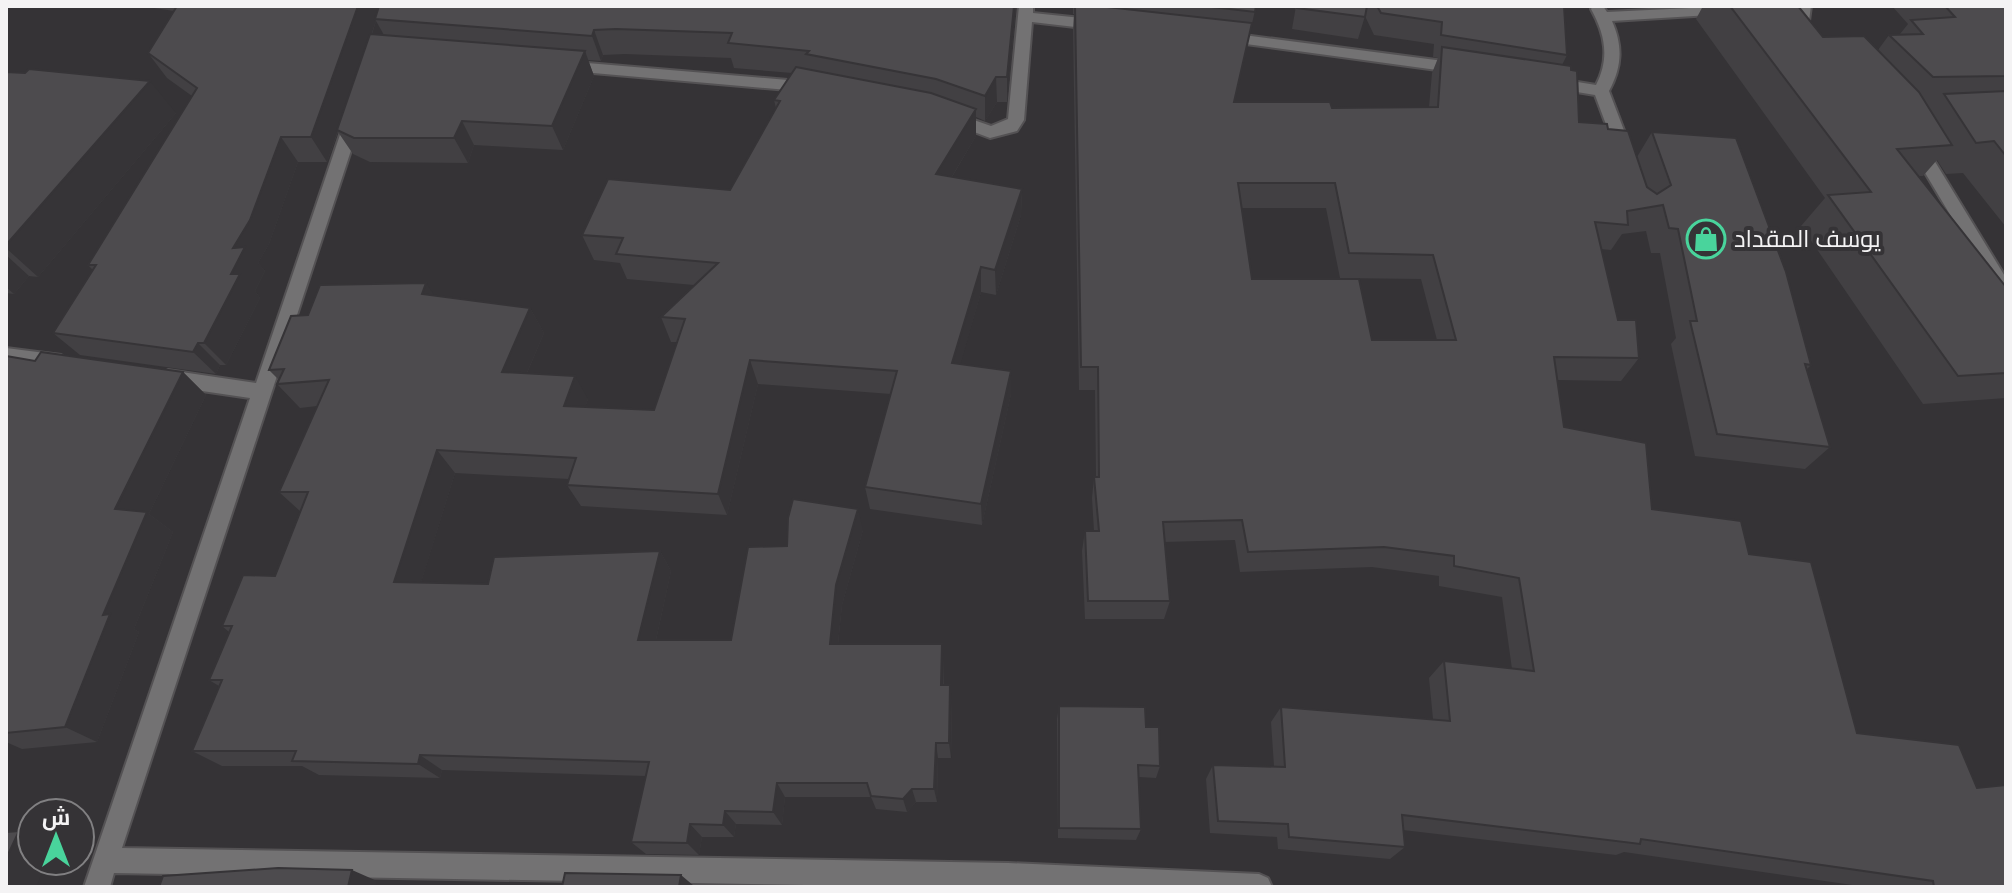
<svg xmlns="http://www.w3.org/2000/svg" width="2012" height="893" font-family="'IBM Plex Sans',Cairo,sans-serif">
  <rect width="100%" height="100%" fill="#353336"/>
  <g fill="none" stroke-linecap="round" stroke-linejoin="round">
    <defs>
      <path id="minor" d="M1019 6H1033V13L1101 20 1108 25 1101 30 1032 22 1024 120 1017 131 990 138 945 121 943 117 951 112 991 126 1008 119Z
        M1593 6H1603L1607 12 1732 6 1734 9 1727 14 1612 21C1623 46 1622 67 1609 91L1633 154 1625 160 1617 154 1595 95 1553 88 1545 83 1553 78 1596 85C1610 58 1605 34 1591 9Z
        M1797 6H1811L1809 21H1799Z
        M1221 32 1459 63 1467 68 1459 73 1216 40V34Z
        M564 61 811 82 819 87 811 92 559 70 556 66Z
        M353 115 361 120 122 848 1008 863 1259 874 1268 878 1272 887H920L114 873 110 887H84L250 398 168 386 158 378 168 370 256 383 345 120Z
        M1917 140 1923 142 2006 278V300L2000 298 1909 146Z
        M6 348 61 355 71 363 61 371 6 362Z"/>
    </defs>
    <use href="#minor" stroke="#545254" stroke-width="4"/>
    <use href="#minor" fill="#737273" fill-rule="evenodd"/>
  </g>
  <path fill="#424043" fill-rule="evenodd" d="M141 6H1016L1007 102H997L985 121 976 117V136L952 177 1022 189 1021 215 996 295 981 292 960 364 1011 371V394L982 525 870 509 865 487 891 394 758 384 727 515 581 506 567 485 569 479 455 473 421 582 488 584 660 551 671 571 656 640H731L787 546 863 530 842 605 838 644 944 662V685L952 702 951 758H938L937 802H916L907 812 876 809 871 797H785L782 825 736 824 734 837H702L699 855 646 854 631 842 646 776 442 770 440 778 319 775 302 766H222L192 751 219 686 209 680 229 632 222 626 275 576 301 512 279 492 317 406 300 408 277 384 279 380 269 370 308 315 435 296 530 308 544 333 527 373 588 399 585 407 654 410 677 342H671L661 317 694 285 627 279 620 263 594 260 582 235 730 190 776 108 774 100 792 73 734 68 731 58 625 54 603 55 601 61 588 60 594 76 563 150 474 145 468 163 370 162 353 154 338 132 327 162H298L269 244 258 263 265 271 255 291 260 298 226 365H220L216 374 80 355 53 333 93 270 88 265 192 96 167 78 148 53 174 11ZM376 21 384 35 372 34Z
    M1073 6H1256L1234 102 1332 108 1429 107 1432 73 1438 58 1433 57 1434 44 1374 35 1365 16 1358 39 1292 29 1296 6H1564L1567 55 1562 65 1579 122 1608 129 1637 157 1652 132 1811 365 1807 369 1830 447 1805 469 1695 456 1671 344 1676 338 1660 253H1651L1646 231 1622 234 1611 250 1601 249 1618 320 1639 358 1621 381 1557 380 1564 427 1652 509 1749 554 1857 733 1977 788 2006 887H1866L1624 852 1616 855 1403 830 1405 847 1390 859 1278 849 1277 837 1210 833 1206 779 1213 765 1274 766 1271 722 1281 707 1433 719 1429 678 1444 661 1512 669 1502 597 1439 586V576L1372 567 1240 572 1235 540 1164 542 1170 601 1164 619H1085L1082 551 1085 531H1094L1092 498 1094 477H1096L1095 390H1079L1073 30 1074 14H1073ZM1242 208H1326L1340 278 1421 279 1437 340H1372L1252 279Z
    M1703 6H1730L1823 37 1878 50 1889 35 1900 34 1908 24 1892 6H2006V227L1963 173 1946 174 1937 160 1923 176H1919L2006 287V398L1923 404 1801 226 1825 198 1696 19Z
    M6 72 176 113 38 277 29 276 14 294 6 293Z
    M6 356 35 361 183 372 206 395 149 514 173 532 134 629 139 632 97 742 22 749 6 742Z
    M1059 706 1146 727 1160 766 1156 778 1139 777 1141 829 1136 840 1058 838 1057 719Z"/>
  <path fill="#363437" d="M358 6H381L375 19 376 21 327 162 311 137Z
    M1014 6H1016L1007 102V77Z
    M594 30 603 55 601 61 592 36Z
    M585 51 594 76 563 150 552 126Z
    M996 77 997 102 985 121V96Z
    M150 81 176 113 38 277 6 248V245Z
    M976 109V136L938 200 936 174Z
    M462 121 474 145 468 163 454 138Z
    M281 137 298 162 269 244 258 263 265 271 255 291 260 298 226 365 204 343 231 274 233 248Z
    M1022 189 1021 215 996 295 995 270Z
    M6 255 29 276 14 294 6 287Z
    M981 267V292L954 387 952 363Z
    M426 283 443 308 422 294Z
    M530 308 544 333 517 396 502 372Z
    M198 343 220 365 216 374 193 352Z
    M750 360 758 384 727 515 718 494Z
    M1011 371V394L982 525 981 504Z
    M183 372 206 395 149 514 173 532 134 629 139 632 97 742 65 727 103 615 115 509Z
    M575 376 588 399 578 429 564 406Z
    M437 450 455 473 415 602 394 582Z
    M858 509 863 530 842 605 836 662 830 644 836 585Z
    M660 551 671 571 652 658 638 640Z
    M942 644 944 662 943 702 941 685Z
    M950 685 952 702 951 758 949 743Z
    M936 743 938 758 937 802 934 789Z
    M420 755 442 770 440 778 418 764Z
    M777 783 785 797 782 825 773 812Z
    M912 789 916 802 907 812 903 799Z
    M725 811 736 824 734 837 723 825Z
    M690 824 702 837 699 855 687 843Z
    M19 831 32 835V861H47L36 887H6V859Z
    M352 870 377 881 375 887H348Z
    M681 875 694 886V887H679Z"/>
  <path fill="#4d4b4e" stroke="#363437" stroke-width="2" fill-rule="evenodd" d="M177 6H358L311 137H281L250 220 233 248 245 247 231 274H240L204 343H198L193 352 53 333 96 265H88L197 88 148 53Z
    M379 6H1014L1007 77H996L985 96 936 79 806 54 809 51 728 43 732 33 616 29 594 30 592 36 375 19Z
    M1075 6H1098L1252 23 1234 102H1330L1332 108 1438 107 1442 47 1571 66V70L1577 71 1579 122 1607 124 1608 129 1628 131 1647 187 1657 194 1671 185 1652 132 1736 138 1786 272 1811 365 1805 364 1830 447 1717 434 1690 321H1697L1678 229 1669 228 1663 205 1627 211 1628 225 1595 222 1618 320H1636L1639 358 1554 357 1564 427 1646 443 1652 509 1741 521 1749 554 1811 562 1857 733 1959 745 1977 788 2006 785V887H1934L1933 881 1641 839 1640 844 1402 815 1405 847 1289 837 1288 824 1218 821 1213 765 1285 767 1281 707 1450 721 1444 661 1534 671 1519 578 1454 566V556L1384 547 1248 552 1242 520 1163 522 1170 601H1088L1085 531H1099L1094 477H1099L1098 367H1081ZM1238 183H1335L1349 253 1433 255 1456 340H1372L1359 279H1252Z
    M1203 6H1256L1255 12Z
    M1297 6H1367L1365 17 1297 8Z
    M1377 6H1564L1567 55 1441 35 1442 22 1381 13Z
    M1730 6H1798L1823 37 1864 36 1919 92 1952 145 1897 149 2006 287V373L1958 376 1828 195 1871 192Z
    M1945 6H2006V76L1933 77 1889 35 1923 34 1911 20 1955 17Z
    M370 34 585 51 552 126 462 121 454 138H354L337 130Z
    M796 67 931 93 976 109 936 174 1022 189 995 270 981 267 952 363 1011 371 981 504 865 487 897 371 750 360 718 494 567 485 576 458 437 450 394 582 488 584 494 557 660 551 638 640H731L748 547 787 546 788 518 793 499 858 509 836 585 830 644H942L941 685H950L949 743H936L934 789H912L903 799 871 796 867 783H777L773 812 725 811 723 825 690 824 687 843 631 842 649 762 420 755 418 764 292 761 296 751H192L222 680H209L232 626H222L243 575 275 576 308 492H279L329 380 277 384 284 369 269 370 291 316 308 315 320 285 426 283 422 294 530 308 502 372 575 376 564 406 654 410 685 319 661 317 718 263 616 254 623 238 582 235 608 179 730 190 780 101 774 100Z
    M29 69 150 81 6 245V72L25 73Z
    M2006 91V156L1994 141 1976 143 1944 94Z
    M41 352 183 372 115 509 147 512 103 615 110 614 65 727 6 733V356L35 361Z
    M1059 706 1145 707 1146 727H1159L1160 766 1138 765 1141 829 1059 828Z
    M19 831 6 859V832Z
    M278 868 352 870 348 887H159L163 876Z
    M565 873 681 875 679 887H562Z"/>
  <defs>
    <symbol id="shop-ring" viewBox="-11 -11 22 22"><circle r="9.5" fill="#353336" stroke="#49d49c" stroke-width="1.5"/><path d="M-5-2.5h2.3a2.7 3.5 0 0 1 5.4 0H5L5.5 6h-11ZM-1.5-2.5h3a1.5 2.3 0 0 0-3 0Z" fill="#49d49c"/></symbol>
  </defs>
  <g fill-rule="evenodd">
    <use href="#shop-ring" x="1684" y="217" width="44" height="44"/>
  </g>
  <g text-anchor="middle" stroke-width="8" stroke-linejoin="round" paint-order="stroke">
    <g font-size="24" fill="#f4f3f4" stroke="#353336" text-anchor="start">
      <text x="1734" y="247">يوسف المقداد</text>
    </g>
  </g>
  <rect width="2012" height="893" fill="none" stroke="#f4f3f4" stroke-width="16"/>
  <g transform="translate(56 837)"><circle r="38" fill="#353336" stroke="#818082" stroke-width="2"/>
  <path d="M0-6L14 30L0 20L-14 30Z" fill="#49d49c"/>
  <text y="-12" font-size="22" font-weight="bold" text-anchor="middle" fill="#f4f3f4">ش</text>
  </g>
</svg>
